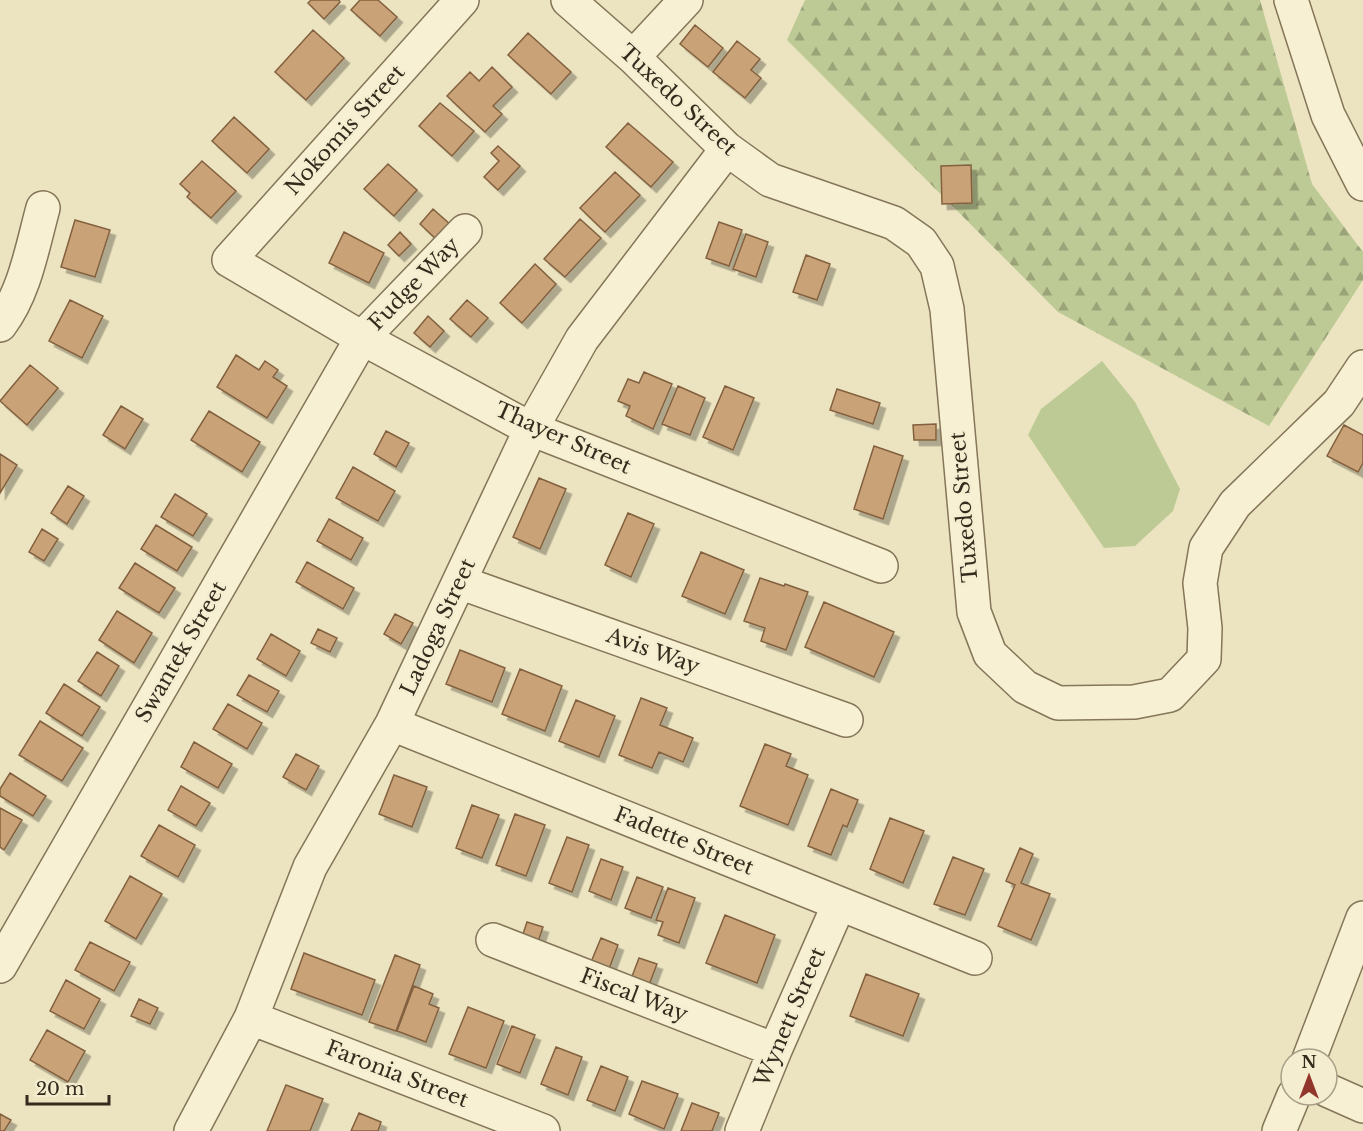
<svg xmlns="http://www.w3.org/2000/svg" width="1363" height="1131" font-family="'Libre Baskerville',serif">
  <defs>
    <pattern id="forest-firs" width="22" height="20" patternUnits="userSpaceOnUse" patternTransform="scale(1.5)"><rect width="22" height="20" fill="#beca95"/><path d="M5 1l3.5 6h-7zM16 11l3.5 6h-7z" fill="#9ba479"/></pattern>
    <filter id="shadow"><feDropShadow dx="5.5" dy="5.5" stdDeviation="0" flood-color="#0004"/></filter>
  </defs>
  <rect width="100%" height="100%" fill="#ece4c0"/>
  <path fill="#beca95" d="M1102 361 1135 402 1180 489 1173 511 1135 546 1104 548 1028 435 1041 409Z"/>
  <path fill="url(#forest-firs)" d="M805 0H1260L1312 184 1363 252V280L1269 426 1058 312 787 40Z"/>
  <path fill="#c9a277" stroke="#83613f" stroke-width="1.5" filter="url(#shadow)" d="M311 0H339L340 2 324 19 308 3Z
    M360 0H378L397 17 380 36 351 10Z
    M695 25 723 48 708 67 680 44Z
    M313 30 344 58 306 100 275 72Z
    M528 33 571 72 551 94 508 55Z
    M737 41 760 59 751 70 761 78 745 98 713 72Z
    M492 67 512 87 493 106 502 114 485 132 447 96 470 72 479 81Z
    M440 103 474 131 452 156 419 126Z
    M234 117 269 149 247 173 212 141Z
    M628 123 673 162 651 187 606 147Z
    M498 146 520 166 498 190 484 177 499 161 491 153Z
    M202 161 236 191 211 218 187 197 190 193 180 184Z
    M388 164 417 190 394 216 364 189Z
    M971 165 972 203 942 204 941 166Z
    M615 172 640 195 605 232 580 208Z
    M433 209 451 225 437 240 420 224Z
    M580 219 601 238 565 277 544 259Z
    M75 220 110 230 95 277 61 267Z
    M719 222 742 230 729 266 706 258Z
    M344 232 384 253 369 283 329 263Z
    M400 232 411 244 399 256 388 245Z
    M746 234 768 242 756 277 733 269Z
    M806 255 830 264 817 300 793 292Z
    M535 264 556 284 522 323 500 303Z
    M70 300 103 316 82 358 49 341Z
    M467 300 488 318 471 337 450 319Z
    M428 316 444 331 430 347 414 333Z
    M236 355 259 370 265 361 278 370 273 377 287 386 267 418 217 387Z
    M30 365 58 388 27 425 0 401Z
    M644 372 672 384 653 429 626 416 630 406 618 401 628 379 639 383Z
    M678 386 705 398 690 435 662 424Z
    M725 386 754 398 733 450 703 437Z
    M837 389 880 403 873 424 830 410Z
    M121 406 143 419 125 449 103 435Z
    M209 411 260 442 242 472 191 440Z
    M936 424V440H914L913 425Z
    M1344 425 1363 435V463L1358 472 1327 456Z
    M386 431 409 443 396 467 374 454Z
    M874 446 903 456 883 519 854 509Z
    M0 454 17 465 0 493Z
    M353 467 395 491 378 521 336 498Z
    M539 478 566 489 540 549 513 537Z
    M68 486 84 496 67 524 51 513Z
    M175 494 207 514 193 536 161 517Z
    M628 513 654 524 631 577 605 565Z
    M329 519 363 538 351 560 317 541Z
    M156 525 192 547 177 571 141 549Z
    M42 529 58 539 44 561 29 552Z
    M701 552 744 570 725 614 682 596Z
    M307 562 354 588 343 609 296 582Z
    M135 563 175 588 159 613 119 588Z
    M760 578 784 586 785 584 808 592 786 650 761 641 765 628 744 621Z
    M824 602 894 632 874 677 805 647Z
    M117 611 152 633 134 663 99 640Z
    M395 614 413 623 401 644 384 634Z
    M318 629 337 638 330 652 311 643Z
    M271 634 300 651 286 676 257 659Z
    M460 650 505 668 492 702 446 684Z
    M97 652 119 666 101 696 78 681Z
    M520 669 562 686 545 731 502 714Z
    M249 675 279 691 267 712 237 695Z
    M64 684 100 707 82 736 46 713Z
    M641 698 667 708 660 725 693 738 683 762 659 752 652 768 619 755Z
    M576 700 615 716 599 757 559 741Z
    M228 704 262 723 247 749 213 729Z
    M40 721 83 748 62 781 19 755Z
    M194 742 232 764 218 788 181 767Z
    M765 744 791 754 786 766 808 775 788 825 740 806Z
    M296 754 319 766 306 790 283 777Z
    M10 773 46 796 33 816 0 796V789Z
    M394 775 427 787 412 827 379 814Z
    M181 786 210 803 196 826 168 810Z
    M831 789 858 800 847 827 843 825 831 855 808 846Z
    M472 805 499 815 482 858 456 848Z
    M0 808 22 820 4 850 0 847Z
    M515 814 545 825 526 876 496 865Z
    M890 818 924 831 903 883 870 869Z
    M159 825 195 845 178 877 141 856Z
    M567 837 589 845 572 892 549 883Z
    M1020 848 1033 854 1021 883 1050 894 1031 940 998 926 1015 885 1006 881Z
    M953 857 984 869 965 915 934 904Z
    M601 859 623 867 611 900 589 891Z
    M130 876 162 894 136 939 105 921Z
    M637 877 663 887 651 918 625 908Z
    M668 888 695 898 679 943 658 935 663 922 656 920Z
    M725 915 775 935 757 983 706 963Z
    M527 922 543 927 538 942 522 937Z
    M601 938 618 945 609 969 591 962Z
    M90 942 130 962 114 991 75 970Z
    M304 953 375 980 362 1015 291 989Z
    M395 955 420 965 396 1031 369 1022Z
    M639 958 657 964 649 985 631 979Z
    M866 974 919 994 903 1036 850 1016Z
    M66 980 100 999 84 1029 50 1011Z
    M414 986 433 994 429 1004 439 1008 426 1042 397 1031Z
    M139 999 158 1008 150 1024 131 1016Z
    M468 1007 504 1021 486 1068 449 1054Z
    M512 1026 535 1035 520 1073 497 1064Z
    M47 1030 85 1051 68 1082 30 1060Z
    M556 1047 582 1057 568 1095 541 1084Z
    M601 1066 628 1077 615 1111 587 1100Z
    M642 1081 678 1094 664 1129 629 1114Z
    M286 1085 323 1099 310 1131H267Z
    M692 1103 719 1113 712 1131H681Z
    M359 1113 381 1122 378 1131H351Z
    M0 1114 11 1120 4 1131H0Z"/>
  <g fill="none" stroke-linecap="round" stroke-linejoin="round">
    <defs>
      <path id="minor" d="M462 0 229 260 362 338 531 429 881 566
        M568 0 633 57 727 149 770 180 894 223 921 242 937 266 947 309 974 612 990 654 1025 687 1058 703 1134 702 1170 695 1204 659 1205 628 1200 583 1206 548 1235 504 1339 403 1363 367
        M1291 0 1328 115 1363 184
        M633 57 686 0
        M0 325C25 292 32 248 43 208
        M459 582 846 720
        M392 724 975 958
        M493 940 775 1050
        M0 966 362 338 465 231
        M251 1018 543 1131
        M1309 1059 1363 918
        M1327 1090 1363 1106
        M191 1131 251 1018 310 867 392 724 531 429 582 339 727 149
        M742 1131 775 1050 839 904
        M1279 1131 1294 1095"/>
    </defs>
    <use href="#minor" stroke="#857559" stroke-width="36"/>
    <use href="#minor" stroke="#f7f0d3" stroke-width="33"/>
  </g>
  <g text-anchor="middle" stroke-width="4.5" stroke-linejoin="round" paint-order="stroke">
    <g font-size="21" fill="#352b1d" stroke="#f4edd0">
      <text transform="translate(678 100) rotate(43)" y="7">Tuxedo Street</text>
      <text transform="translate(345 130) rotate(-48)" y="7">Nokomis Street</text>
      <text transform="translate(414 284) rotate(-46)" y="7">Fudge Way</text>
      <text transform="translate(563 438) rotate(24)" y="7">Thayer Street</text>
      <text transform="translate(964 507) rotate(-95)" y="7">Tuxedo Street</text>
      <text transform="translate(438 627) rotate(-65)" y="7">Ladoga Street</text>
      <text transform="translate(653 651) rotate(20)" y="7">Avis Way</text>
      <text transform="translate(181 652) rotate(-60)" y="7">Swantek Street</text>
      <text transform="translate(684 841) rotate(22)" y="7">Fadette Street</text>
      <text transform="translate(634 995) rotate(21)" y="7">Fiscal Way</text>
      <text transform="translate(790 1017) rotate(-67)" y="7">Wynett Street</text>
      <text transform="translate(397 1074) rotate(21)" y="7">Faronia Street</text>
    </g>
  </g>
  <g transform="translate(1309 1077)"><circle r="28" fill="#f4edd0" stroke="#a89f88" stroke-width="1.5"/>
  <path d="M0-4.5L10 22L0 15L-10 22Z" fill="#92352b"/>
  <text y="-9" font-size="16" font-weight="bold" text-anchor="middle" fill="#352b1d">N</text>
  </g>
  <path d="M27 1095v9h82v-9" fill="none" stroke="#352b1d" stroke-width="3"/>
  <text x="36" y="1095" font-size="18" fill="#352b1d" stroke="#f4edd0" stroke-width="4.5" paint-order="stroke">20 m</text>
</svg>
